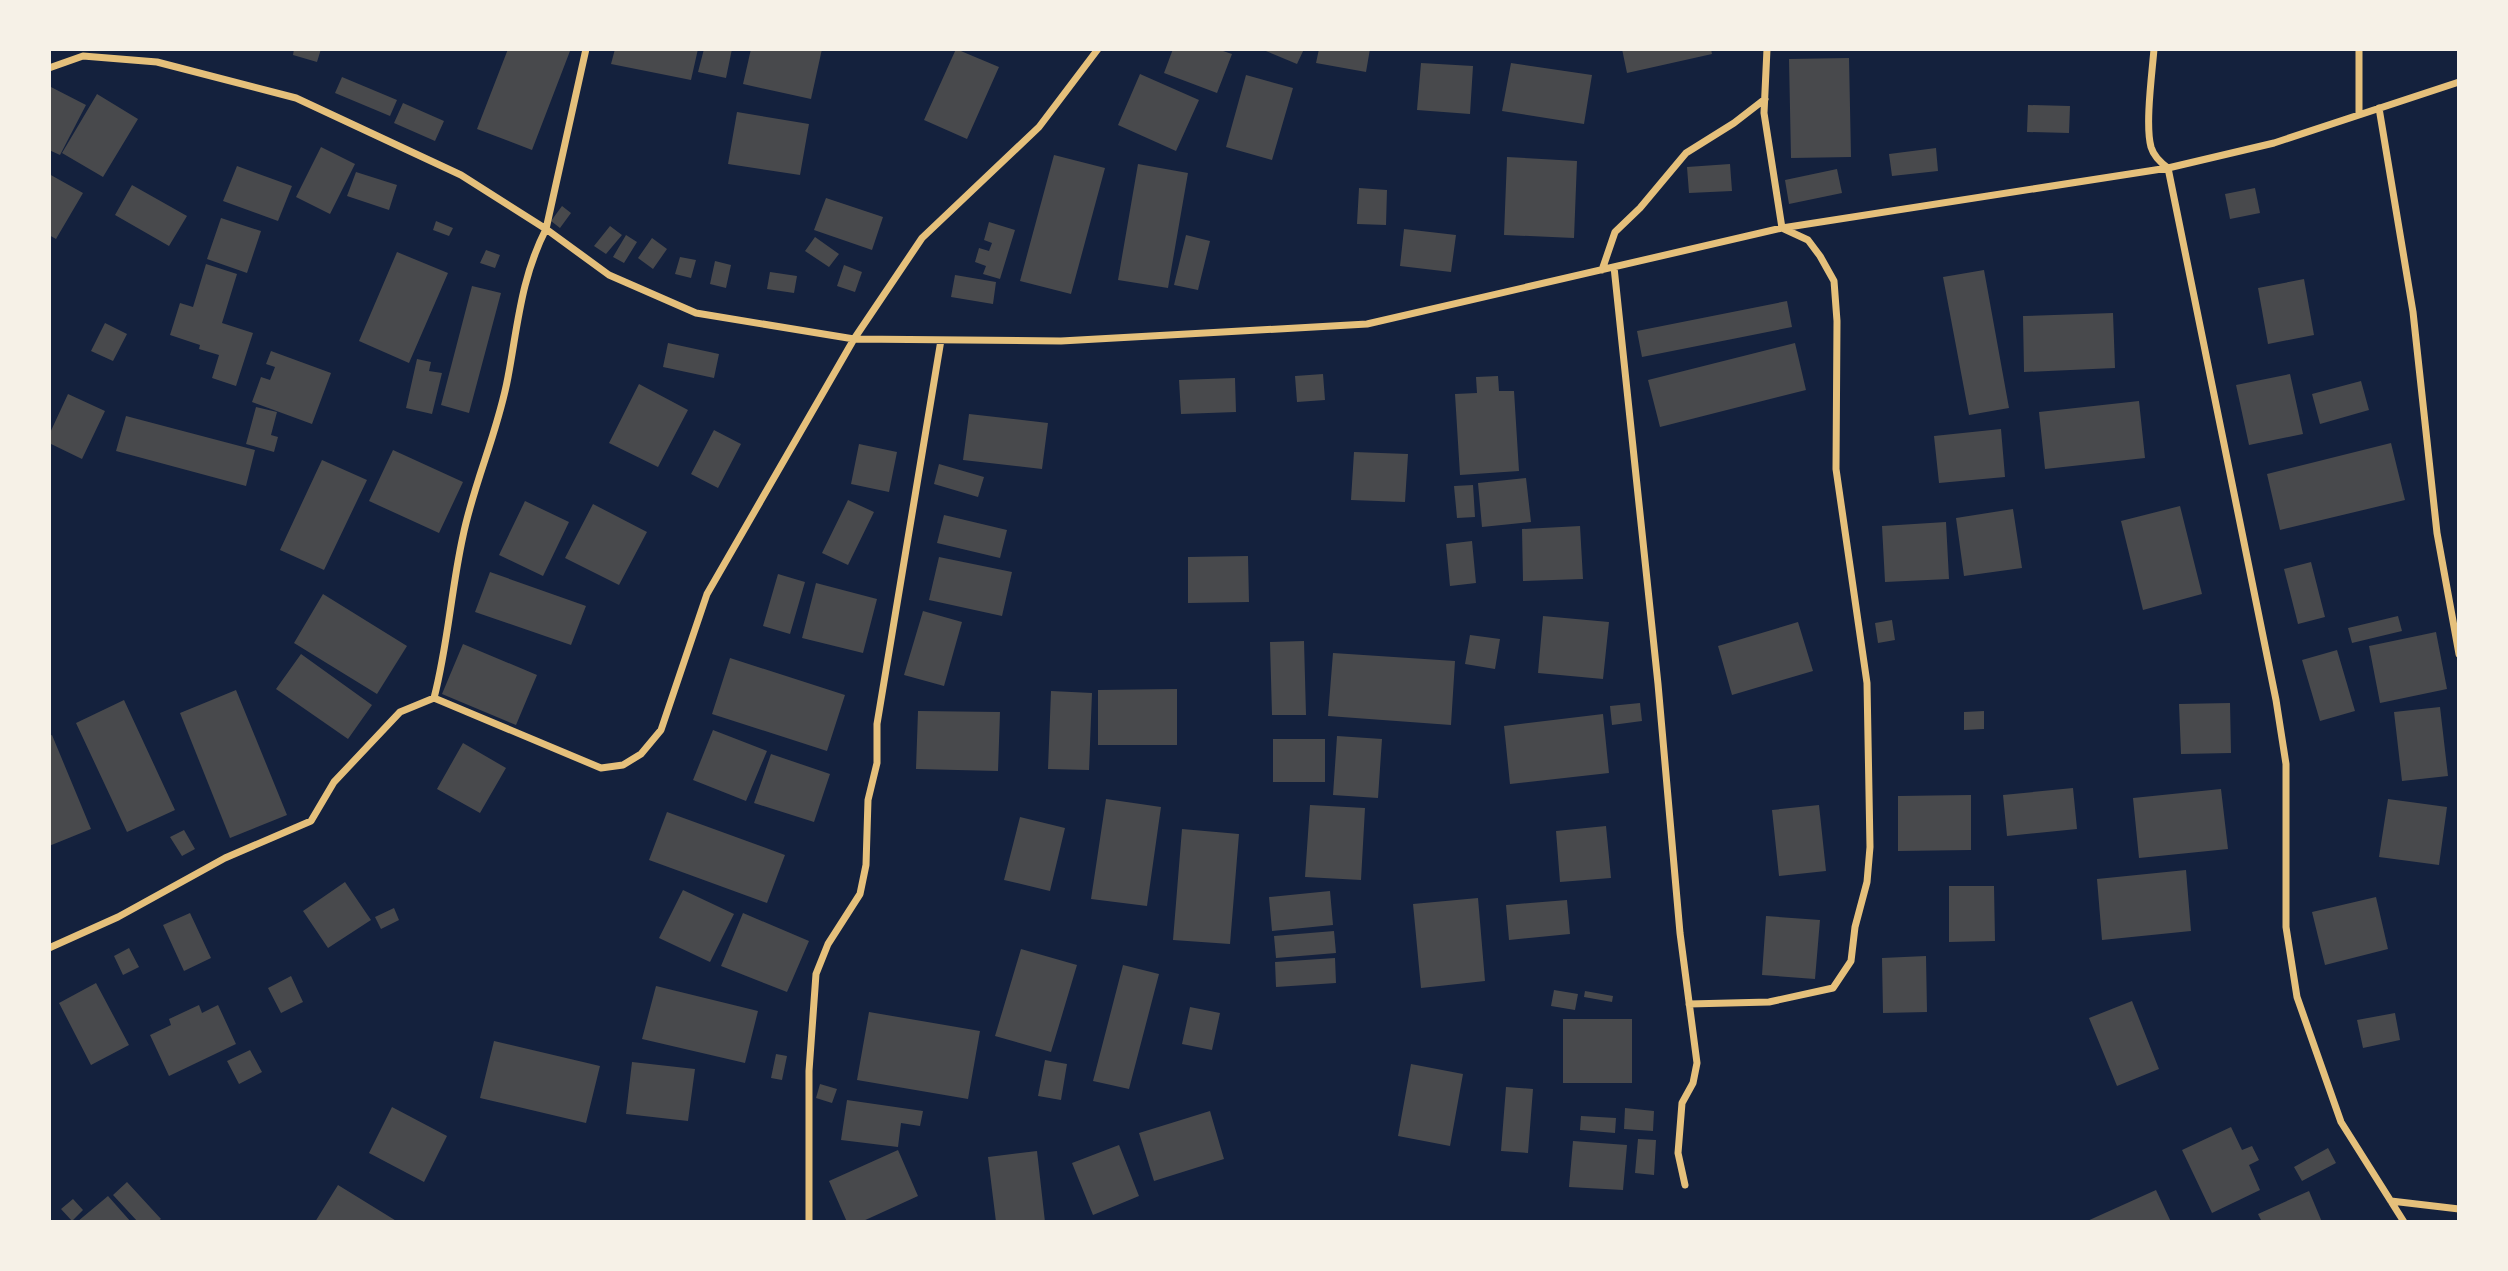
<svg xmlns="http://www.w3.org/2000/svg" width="2508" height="1271" font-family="Helvetica,sans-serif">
  <rect width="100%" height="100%" fill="#14213d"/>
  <path fill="#48494c" d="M294 49H321L317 62 293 55Z
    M508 49H564L570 51 532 150 477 129Z
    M615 49H698L691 80 611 64Z
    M704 49H732L726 78 698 72Z
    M751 49H822L811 99 743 84Z
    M956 49 999 67 967 139 924 120Z
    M1173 49H1217L1232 54 1217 93 1164 73Z
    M1261 49H1304L1297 64Z
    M1319 49H1370L1366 72 1316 63Z
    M1622 49H1711L1712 54 1627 73Z
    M1849 58 1851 157 1791 158 1789 59Z
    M1421 63 1473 66 1470 114 1417 110Z
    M1511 63 1592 75 1584 124 1502 111Z
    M1140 74 1199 100 1176 151 1118 125Z
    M1246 75 1293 88 1272 160 1226 147Z
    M342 77 397 100 390 116 335 93Z
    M49 86 86 105 60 155 49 150Z
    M97 94 138 119 103 177 62 153Z
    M403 103 444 121 435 141 394 123Z
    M2028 105 2070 106 2069 133 2027 132Z
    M737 112 809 124 800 175 728 164Z
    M321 147 355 164 330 214 296 197Z
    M1936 148 1938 171 1892 176 1889 154Z
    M1054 155 1105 168 1071 294 1020 281Z
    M1507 157 1577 161 1574 238 1504 235Z
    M1138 164 1188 173 1168 288 1118 280Z
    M1730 164 1732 191 1689 193 1687 167Z
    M237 166 292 186 278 221 223 201Z
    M1837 169 1842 193 1789 204 1785 180Z
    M356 172 397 185 389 210 347 196Z
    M49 174 83 193 56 239 49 235Z
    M132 185 187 216 169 246 115 215Z
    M1359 188 1387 190 1386 225 1357 224Z
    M2255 188 2260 213 2230 219 2225 194Z
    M826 198 883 217 872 250 814 230Z
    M562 206 571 213 560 228 551 221Z
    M221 218 261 231 247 273 207 259Z
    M436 221 453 228 449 236 433 230Z
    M989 222 1015 230 1000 279 983 274 986 266 975 262 979 248 989 251 992 243 984 240Z
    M610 226 622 235 606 254 594 246Z
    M1404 229 1456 235 1451 272 1400 266Z
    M626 235 637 242 624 263 613 257Z
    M1186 235 1210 241 1198 290 1174 285Z
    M815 237 839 254 829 267 805 251Z
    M652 238 667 249 653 269 638 258Z
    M486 250 500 255 495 268 480 263Z
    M397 252 448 273 409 363 359 341Z
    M680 257 696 260 691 278 675 274Z
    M715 261 731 265 726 288 710 284Z
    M206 264 237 274 222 323 253 333 236 386 212 378 219 355 199 349 200 345 170 335 180 303 193 307Z
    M844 265 862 272 855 292 837 286Z
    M1984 270 2009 408 1969 415 1943 277Z
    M770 272 797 276 794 293 767 289Z
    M955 275 996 282 993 304 951 297Z
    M2304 279 2314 335 2268 344 2258 288Z
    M472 286 501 293 469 413 441 405Z
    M1787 301 1792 327 1642 357 1637 331Z
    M2113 313 2115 368 2024 372 2023 316Z
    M105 323 127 334 113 361 91 351Z
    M668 343 719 354 714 378 663 367Z
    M1795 343 1806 390 1660 427 1648 380Z
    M271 351 331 373 312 424 252 402 261 377 270 380 275 367 266 364Z
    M417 359 431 362 429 371 442 373 432 414 406 408Z
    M1323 374 1325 400 1297 402 1295 376Z
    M2290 374 2303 434 2249 445 2236 385Z
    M1498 376 1499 391H1514L1519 471 1460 475 1455 394 1477 393 1476 377Z
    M1235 378 1236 412 1181 414 1179 380Z
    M2361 381 2369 410 2320 424 2312 394Z
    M639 384 688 410 658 467 609 443Z
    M68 394 105 411 82 459 49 443V435Z
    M2139 401 2145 458 2045 469 2039 412Z
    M256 407 277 412 271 435 278 437 274 452 246 444Z
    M969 414 1048 423 1042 469 963 460Z
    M126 416 255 450 246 486 116 451Z
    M2001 429 2005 477 1939 483 1934 436Z
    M714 430 741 444 718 488 691 474Z
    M2391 443 2405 500 2280 530 2267 474Z
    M859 444 897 452 889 492 851 484Z
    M393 450 463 482 439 533 369 501Z
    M1354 452 1408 454 1405 502 1351 500Z
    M322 460 367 480 324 570 280 550Z
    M939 464 984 477 978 497 934 484Z
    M1526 478 1531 522 1482 527 1478 483Z
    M1473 485 1475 517 1457 518 1454 486Z
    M848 500 874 512 848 565 822 553Z
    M525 501 569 522 543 576 499 555Z
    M593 504 647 532 619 585 565 558Z
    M2180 506 2202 594 2143 610 2121 521Z
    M2013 509 2022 568 1964 576 1956 518Z
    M944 515 1007 530 1000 558 937 543Z
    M1946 522 1949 579 1885 582 1882 526Z
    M1580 526 1583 579 1523 581 1522 529Z
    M1472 541 1476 583 1450 586 1446 544Z
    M1248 556 1249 602 1188 603V557Z
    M939 557 1012 572 1002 616 929 600Z
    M2311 562 2325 617 2298 624 2284 569Z
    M490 572 586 606 571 645 475 612Z
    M778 574 805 582 790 634 763 626Z
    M816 583 877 599 863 653 802 638Z
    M323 594 407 646 377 694 294 643Z
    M923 611 962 622 944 686 904 675Z
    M1543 616 1609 622 1603 679 1538 673Z
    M2398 616 2402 631 2352 643 2348 628Z
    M1892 620 1895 640 1878 643 1875 623Z
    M1798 622 1813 671 1732 695 1718 646Z
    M2436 632 2447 689 2380 703 2369 646Z
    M1470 635 1500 639 1495 669 1465 664Z
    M1304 641 1306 715H1272L1270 642Z
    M463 644 537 675 516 725 442 694Z
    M2337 650 2355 711 2320 721 2302 660Z
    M1333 653 1455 661 1451 725 1328 716Z
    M301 654 372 705 348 739 276 689Z
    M730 658 845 695 827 751 712 714Z
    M1177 689V745H1098V690Z
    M236 690 287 815 230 838 180 713Z
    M1051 691 1092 693 1089 770 1048 769Z
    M124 700 175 810 127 832 76 723Z
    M1640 703 1642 721 1612 725 1610 706Z
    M2230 703 2231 753 2181 754 2179 704Z
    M2440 707 2448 776 2402 781 2394 712Z
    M918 711 1000 712 998 771 916 769Z
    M1984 711V729L1964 730V712Z
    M1603 714 1609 773 1510 784 1504 726Z
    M713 730 767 751 746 801 693 780Z
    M52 735 91 829 49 846V736Z
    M1337 736 1382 739 1378 798 1333 795Z
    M1273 739H1325V782H1273Z
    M463 743 506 768 480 813 437 789Z
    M771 754 830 774 814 822 754 803Z
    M2073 788 2077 829 2007 836 2003 795Z
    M2221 789 2228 849 2139 858 2133 798Z
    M1971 795V850L1898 851V796Z
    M1106 799 1161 807 1147 906 1091 899Z
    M2388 799 2447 807 2439 865 2379 857Z
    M1310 805 1365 808 1361 880 1305 877Z
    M1819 805 1826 871 1779 876 1772 810Z
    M667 812 785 855 767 903 649 860Z
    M1020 817 1065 828 1050 891 1004 880Z
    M1606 826 1611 878 1560 882 1556 831Z
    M1182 829 1239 834 1230 944 1173 940Z
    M184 830 195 849 182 856 170 837Z
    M2186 870 2191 931 2102 940 2097 879Z
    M345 882 371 920 328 948 303 911Z
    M1949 886H1994L1995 941 1949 942Z
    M683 890 734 914 710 962 659 938Z
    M1330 891 1333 925 1272 931 1269 897Z
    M2376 897 2388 949 2325 965 2312 912Z
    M1478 898 1485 981 1421 988 1413 904Z
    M1567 900 1570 934 1509 940 1506 905Z
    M394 908 399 920 381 929 375 917Z
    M190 913 211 958 184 971 163 925Z
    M743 913 809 941 787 992 721 966Z
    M1766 916 1820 920 1815 979 1762 975Z
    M1334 931 1336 953 1276 958 1274 936Z
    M129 948 139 967 123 975 114 956Z
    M1021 949 1077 965 1051 1052 995 1036Z
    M1926 956 1927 1012 1883 1013 1882 958Z
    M1335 958 1336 983 1276 987 1275 962Z
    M1123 965 1159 974 1129 1089 1093 1081Z
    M291 976 303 1002 281 1013 268 988Z
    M96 983 129 1045 91 1065 59 1003Z
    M656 986 758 1011 745 1063 642 1039Z
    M1554 990 1578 994 1575 1010 1551 1006Z
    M1585 991 1613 996 1612 1002 1584 997Z
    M2132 1001 2159 1069 2117 1086 2089 1018Z
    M199 1005 202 1013 218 1005 236 1044 169 1076 150 1035 171 1025 169 1019Z
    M1190 1007 1220 1013 1212 1050 1182 1044Z
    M869 1012 980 1031 968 1099 857 1080Z
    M2395 1013 2400 1040 2363 1048 2357 1020Z
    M1563 1019H1632V1083H1563Z
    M494 1041 600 1066 586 1123 480 1098Z
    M250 1050 262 1072 239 1084 227 1061Z
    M776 1054 787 1056 782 1080 771 1078Z
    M1045 1060 1067 1064 1061 1100 1038 1096Z
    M632 1062 695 1069 688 1121 626 1114Z
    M1411 1064 1463 1074 1450 1146 1398 1136Z
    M820 1084 837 1089 832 1103 816 1098Z
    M1506 1087 1533 1089 1528 1153 1501 1151Z
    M847 1100 923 1111 920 1126 901 1123 898 1147 841 1140Z
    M392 1107 447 1136 424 1182 369 1153Z
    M1625 1108 1654 1111 1653 1131 1624 1129Z
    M1210 1111 1224 1159 1154 1181 1139 1133Z
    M1581 1116 1616 1118 1615 1133 1580 1130Z
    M2231 1127 2242 1150 2252 1146 2259 1160 2249 1165 2260 1190 2212 1213 2182 1150Z
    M1638 1139 1656 1140 1654 1175 1635 1173Z
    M1573 1141 1627 1145 1623 1190 1569 1187Z
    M1119 1145 1139 1196 1093 1215 1072 1163Z
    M2328 1148 2336 1163 2302 1181 2294 1167Z
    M898 1150 918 1196 861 1222H847L829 1181Z
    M1037 1151 1045 1222H996L988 1157Z
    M127 1182 161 1219 157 1222H138L113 1195Z
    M338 1185 398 1222H315Z
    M2156 1190 2171 1222H2085Z
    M2309 1191 2322 1222H2262L2258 1214Z
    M108 1196 131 1222H77Z
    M73 1199 83 1210 72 1221 61 1209Z"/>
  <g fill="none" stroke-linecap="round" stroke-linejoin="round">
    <path stroke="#e5c07b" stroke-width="7" d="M2154 49C2152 74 2145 125 2151 147 2154 157 2161 163 2168 168L2276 700 2286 764V927L2297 997 2341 1122 2404 1222
      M2359 49V114
      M49 68 83 56 157 62 296 98 461 175 546 229 609 275 696 313 854 339 1061 341 1367 324 1782 228 2168 168 2274 143 2459 82
      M2379 108 2413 312 2437 533 2459 654
      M1614 267 1658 684 1680 933 1697 1063 1693 1083 1682 1103 1678 1153 1685 1185
      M1602 270 1615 232 1640 208 1686 153 1734 123 1765 99
      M434 698 601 768 623 765 641 754 661 730 707 594 854 339 922 238 1039 127 1098 49
      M49 948 118 917 225 858 311 821 334 782 400 712 434 698C448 645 451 590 463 536 474 482 498 432 508 377 518 324 521 278 546 229L586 49
      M1689 1004 1769 1002 1833 988 1851 961 1855 927 1867 882 1870 847 1867 683 1836 469 1837 321 1834 281 1820 256 1808 240 1782 228 1764 113 1767 49
      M2391 1201 2459 1209
      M809 1222V1071L816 974 828 944 860 894 866 865 868 800 877 763V724L941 340"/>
  </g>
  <rect width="2508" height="1271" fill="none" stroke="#f6f1e7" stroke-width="102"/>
</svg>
